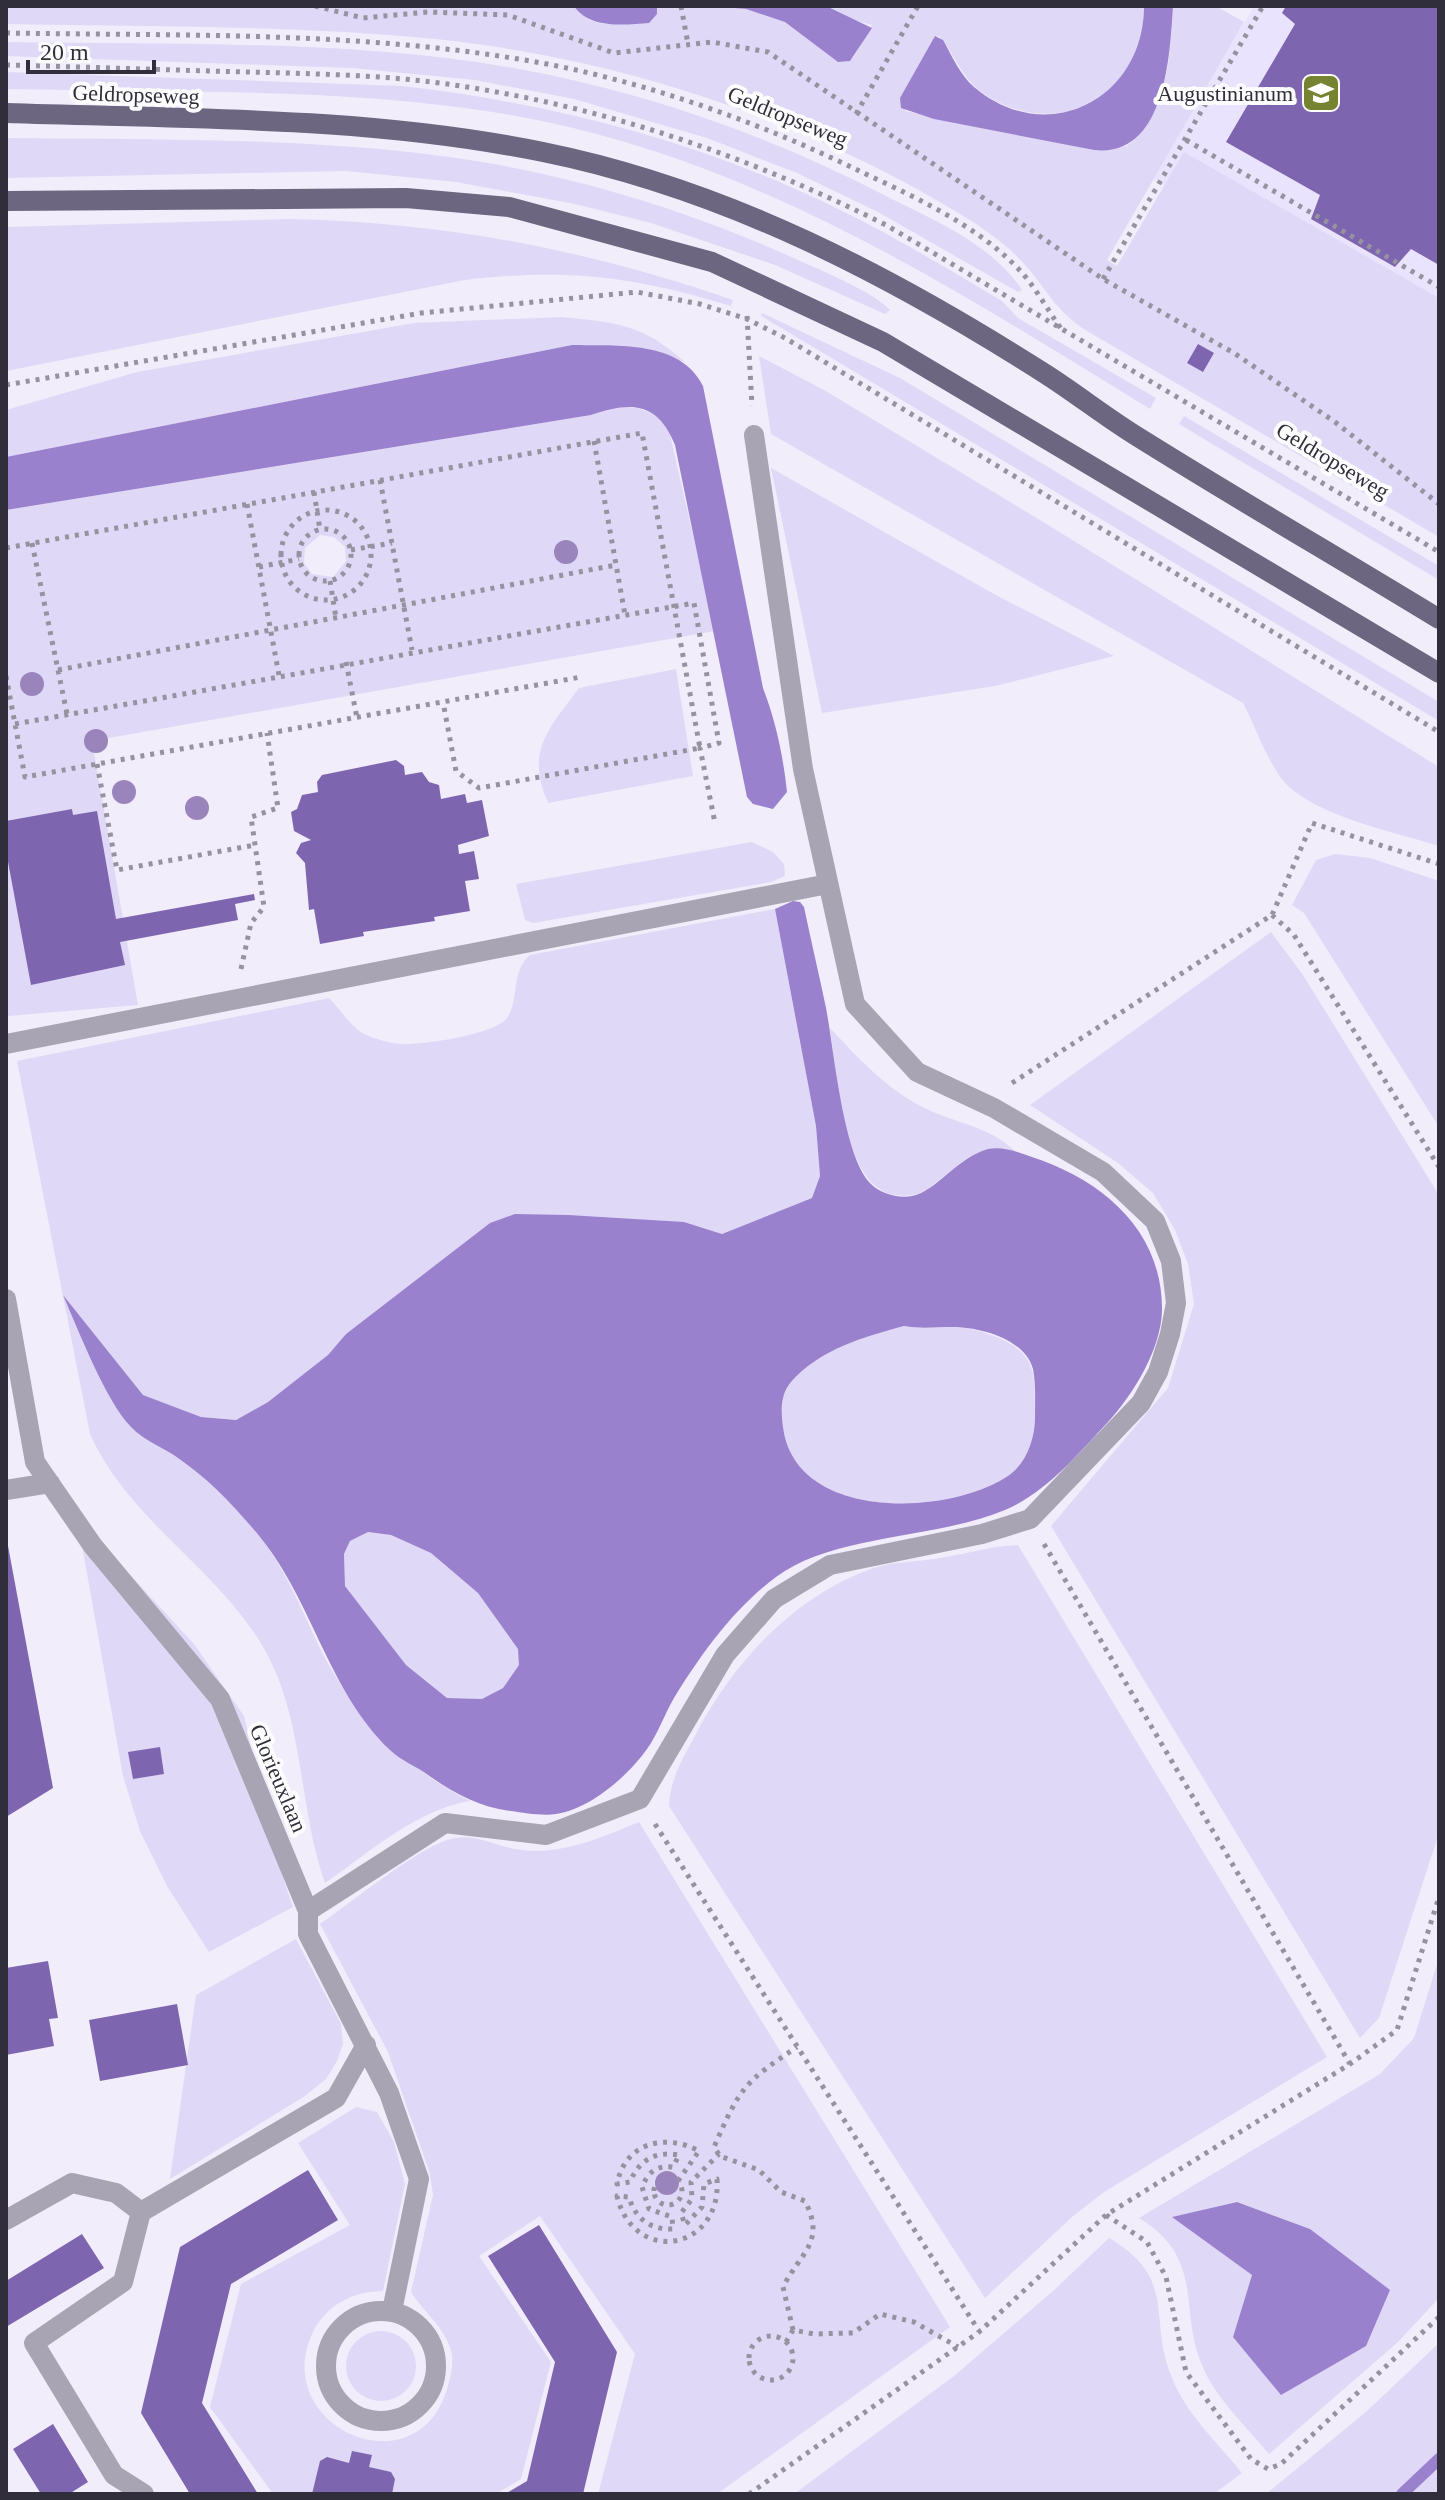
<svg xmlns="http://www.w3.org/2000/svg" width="1445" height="2500" font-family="'Times New Roman',serif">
  <rect width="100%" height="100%" fill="#f1edfb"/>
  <path fill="#eae3fd" d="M1254 6H1439V350L1153 179Z"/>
  <path fill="#e0d8f7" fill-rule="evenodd" d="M6 6H574C593 34 631 24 657 14V6C699 6 745 2 784 21 816 37 812 51 853 58L872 25 847 18 826 6H1144C1144 94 1060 144 984 94 962 79 956 56 939 36L934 37 905 111 1094 150 1127 146C1168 115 1171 53 1173 6H1216L1244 22 1107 260 1117 266 1184 152 1439 298V537L1082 328C1053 307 1048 291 1026 266 1009 246 987 231 965 217 807 120 619 58 435 39 293 25 149 27 6 24Z
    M6 42C176 45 351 39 519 69 645 92 771 136 884 195 933 220 991 243 1022 290L1018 292 878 212 797 173 707 138 574 99 475 80 352 68 6 56Z
    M6 72 402 86C552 103 703 142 838 209 894 236 948 269 1002 301L1018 318 1156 398 1150 409C941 281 747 154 499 113 337 87 170 93 6 89Z
    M6 138C151 140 297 137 441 156 559 171 680 207 789 256 813 267 873 291 890 310L885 314 775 265 651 223 575 204 456 182 346 171 6 178Z
    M290 219C444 222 588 250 733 300L731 306C634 276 565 268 465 280L6 371 8 227Z
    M762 313 900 378 1439 702V721L761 316Z
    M562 317C617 323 641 323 685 362L654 351 572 345 6 457V410L137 372 414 323Z
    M759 356 824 390 1040 520 1439 767V846C1395 832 1304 814 1279 775 1264 753 1255 726 1243 703L771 434Z
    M618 406C638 407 654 411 668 426L715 631 92 741 138 1005 8 1016 6 510 591 415ZM320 535 334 537 345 547 346 561 333 577 312 574 304 563 305 548Z
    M1184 416 1439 566V580L1179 424Z
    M771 468 994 594 1114 656 995 686 822 713Z
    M676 669 693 776 548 803C525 750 549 729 579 688Z
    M752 842 773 852 784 864 785 876 771 882 533 923 525 920 516 884Z
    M1335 854 1370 858 1439 881V1127L1304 913 1292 905 1316 860Z
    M775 909 816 1126 820 1176 812 1198 722 1234 684 1222 490 1223 346 1334 328 1355 268 1402 236 1420 201 1417 143 1395 66 1299C84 1340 100 1389 129 1425 142 1440 168 1450 184 1462 214 1485 243 1514 266 1545 291 1580 305 1619 325 1658 356 1717 409 1771 470 1801 416 1810 370 1852 325 1883 296 1801 306 1709 255 1634 206 1561 126 1515 90 1434L17 1061 329 998C340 1009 351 1027 364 1034 375 1039 389 1043 400 1044 422 1045 494 1035 507 1018 520 999 510 972 530 955Z
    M1271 932 1303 975 1439 1195V1833L1379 2018 1360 2038 1051 1526 1168 1388 1194 1304 1188 1264 1175 1230 1153 1193 1118 1163 1030 1105Z
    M830 1028C860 1060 890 1093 931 1111 963 1125 989 1127 1015 1151 972 1143 961 1166 930 1187 919 1195 908 1197 895 1195 842 1187 837 1072 830 1028Z
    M904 1326C921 1329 936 1327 952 1327 966 1327 981 1331 994 1336 1038 1353 1035 1375 1035 1418 1035 1439 1026 1464 1008 1476 948 1516 795 1522 783 1427 781 1411 780 1395 791 1382 820 1349 864 1337 904 1326Z
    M75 1506 98 1540 194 1644 244 1716 276 1857 293 1907 209 1952 167 1886 140 1831 123 1776Z
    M368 1532 391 1535 431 1553 478 1593 519 1649V1665L503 1688 483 1699 447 1698 406 1665 345 1586 344 1554 350 1541Z
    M1018 1545 1327 2057 1104 2192 1072 2217 985 2298 669 1806C670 1776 686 1754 699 1728 737 1658 798 1594 874 1568 895 1561 919 1562 940 1558 968 1554 988 1546 1018 1545Z
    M639 1822 950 2327 717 2494H598L635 2354 540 2216 479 2256 551 2362 521 2479 496 2494H273L210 2407 241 2284 350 2225 298 2143 356 2107 377 2112 394 2142 405 2184 383 2291C354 2291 326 2305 313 2332 268 2426 416 2492 447 2389 451 2376 455 2361 450 2347 442 2325 423 2311 411 2292L433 2195 430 2174 388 2052 320 1924C350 1904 423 1843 455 1838 476 1834 494 1845 515 1849 558 1857 600 1838 639 1822Z
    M296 1939 341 2024 343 2044 337 2061 326 2079 305 2096 170 2179 196 1995Z
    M1439 1958V2298L1398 2342 1269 2454C1247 2427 1215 2398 1202 2365 1178 2309 1206 2259 1139 2218L1380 2074 1414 2038ZM1237 2202 1310 2229 1233 2337 1252 2275 1173 2217Z
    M1109 2238C1179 2279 1147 2318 1172 2378 1186 2414 1219 2444 1242 2473L1214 2494H794L954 2376 1053 2291Z
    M346 2366a35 35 0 1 1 70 0a35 35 0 1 1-70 0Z
    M1439 2343V2494H1266L1367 2411Z"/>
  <path fill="#9981cd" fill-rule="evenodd" d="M574 6H657V14L649 23C624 25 589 29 574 6Z
    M711 6H826L872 28 850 61 838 62 785 22 746 9Z
    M1144 6H1173C1170 57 1165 158 1094 150L934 119 901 108 900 98 935 36 943 40C952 56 960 75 974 87 1047 149 1144 99 1144 6Z
    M572 345C616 346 681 340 703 386L763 688C776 722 783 755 787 792L773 809 753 804 747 797 675 445C658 402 631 401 591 415L6 510V457Z
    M793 901 800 902 804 907C811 941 819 974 826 1008 834 1049 843 1155 870 1183 879 1193 898 1199 912 1196 937 1191 956 1158 988 1149 1003 1146 1018 1152 1032 1157 1102 1180 1163 1230 1162 1311 1161 1349 1133 1395 1108 1422 1077 1455 1047 1492 1005 1510 936 1539 834 1534 776 1577 734 1608 701 1654 674 1698 664 1715 658 1734 647 1749 628 1776 590 1809 556 1814 543 1816 524 1813 511 1811 478 1807 454 1793 428 1775 416 1766 401 1761 390 1750 328 1691 313 1602 260 1537 236 1508 210 1480 178 1458 164 1448 143 1440 131 1427 106 1402 78 1329 63 1295L143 1395 201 1417 236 1420 268 1402 328 1355 346 1334 490 1223 515 1214 568 1215 684 1222 722 1234 812 1198 820 1176 816 1126 775 909ZM904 1326C921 1329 935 1327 952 1327 980 1327 1025 1339 1033 1369 1036 1385 1035 1402 1035 1418 1035 1439 1026 1464 1008 1476 948 1516 795 1522 783 1427 781 1411 780 1395 791 1382 820 1349 864 1337 904 1326ZM368 1532 391 1535 431 1553 478 1593 518 1649 519 1665 503 1688 482 1699 447 1698 406 1665 345 1586 344 1554 350 1541Z
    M1237 2202 1310 2229 1390 2290 1366 2346 1281 2395 1233 2337 1252 2275 1172 2217Z"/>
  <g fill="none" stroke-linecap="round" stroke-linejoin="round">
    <path stroke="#9981cd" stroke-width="12" d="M1402 2494 1439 2459"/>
  </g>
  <path fill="#7e65af" d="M1286 6H1439V265L1411 249 1395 267 1311 219 1320 195 1226 142 1295 24 1282 13Z
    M1198 344 1214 353 1203 372 1187 363Z
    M396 760 404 766 405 775 422 772 429 782 439 785 441 799 465 794 467 803 482 800 489 836 458 845 459 854 474 851 479 879 465 881 470 911 434 917 435 921 363 932 364 936 320 944 314 909 309 910 305 863 296 853 301 843 311 840 294 831 291 812 297 809 302 795 318 792 317 782 322 775Z
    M72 809 73 815 97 811 116 919 254 894 255 900 235 904 238 920 120 942 125 965 31 985 6 851V821Z
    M6 1535 53 1788 6 1817Z
    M160 1747 164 1774 133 1779 128 1752Z
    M48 1961 58 2018 49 2019 54 2046 6 2055V1968Z
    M177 2004 188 2065 100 2081 89 2020Z
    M308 2170 338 2220 231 2284 202 2403 258 2494H190L141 2413 180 2247Z
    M539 2225 617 2352 583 2494H505L527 2481 555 2362 488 2256Z
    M82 2234 104 2268 6 2327V2281Z
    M53 2424 88 2482 69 2494H41L13 2449Z
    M352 2451 372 2455 369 2467 391 2472 395 2479 392 2494H312L320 2461 327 2457 349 2463Z"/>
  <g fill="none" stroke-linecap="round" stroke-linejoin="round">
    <path stroke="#9693a0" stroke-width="5" stroke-dasharray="4 6" stroke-linecap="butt" d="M315 6 363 18 428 12 508 15 614 53 712 42 768 52 1103 279 1234 353 1335 422 1439 504
      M681 6 688 44
      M6 33C182 36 362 31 536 62 643 81 753 120 851 167 910 195 980 225 1024 275 1038 292 1049 312 1062 330
      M6 65C87 67 168 70 249 72 321 74 395 75 467 87 614 110 752 158 886 225L1439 552
      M856 114 918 6
      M1186 140 1439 287
      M1103 279 1263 6
      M747 316 752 406
      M6 385 421 313 637 292 700 304 747 319 785 338 1439 732
      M594 441 625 615
      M380 480 412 650
      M314 492 320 530
      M247 504 279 675
      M281 555a45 45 0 1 1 90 0a45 45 0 1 1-90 0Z
      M299 555a26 26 0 1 1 52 0a26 26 0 1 1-52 0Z
      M32 543 67 714
      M6 548 642 433 700 748 479 788 456 771 443 702
      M351 550 392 543
      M259 567 299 559
      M330 581 336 618
      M346 662 357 718
      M58 670 616 565
      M6 676 25 777 581 677
      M15 724 694 603 719 743 700 748 715 823
      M97 764 117 870 255 845
      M1272 915 1294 935 1439 1167
      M241 969 251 923 264 907 251 817 278 808 267 733
      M1012 1083 1272 915 1312 823 1439 864
      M1044 1544 1350 2064
      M655 1824 979 2331
      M654 2191a14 14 0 1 1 28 0a14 14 0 1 1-28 0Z
      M678 2181 699 2151C666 2133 625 2142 617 2184L630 2182C639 2160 655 2151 679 2155L673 2167C657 2165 648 2172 642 2187L649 2209 672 2217 673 2229C651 2230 635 2219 629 2197L617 2196C634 2266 722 2251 717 2179L704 2184 702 2207 685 2225 681 2213 692 2199 691 2182 719 2154
      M1106 2215 1147 2242 1166 2277 1186 2372 1251 2459 1268 2469 1281 2464 1439 2317
      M793 2330 783 2287C801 2252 826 2242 805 2201L781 2192 759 2170 720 2156 714 2147C740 2088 743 2083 797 2047
      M749 2358a22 22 0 1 1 44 0a22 22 0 1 1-44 0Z
      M786 2342 793 2330 814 2334 853 2333 880 2314 914 2322 958 2347
      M749 2494 979 2332 1106 2215 1350 2064 1397 2030 1439 1897"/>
    <path stroke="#a8a4b3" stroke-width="20" d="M6 1044 828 884
      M6 1299 35 1462 93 1546 220 1699 308 1911V1934L389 2093 419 2179 392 2311
      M6 1490 50 1483
      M308 1911 445 1823 546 1835 640 1799 725 1655 774 1599 830 1565 982 1534 1030 1519 1141 1403 1158 1372 1170 1334 1176 1303 1171 1261 1155 1221 1103 1172 994 1108 917 1072 855 1004 803 769 754 435
      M6 2220 72 2183 116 2193 141 2212
      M326 2366a55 55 0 1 1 110 0a55 55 0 1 1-110 0Z
      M144 2494 114 2475 34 2343 123 2282 141 2212 336 2098 366 2045"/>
    <path stroke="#6d6680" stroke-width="20" d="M6 113C185 119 367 116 543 152 726 189 892 276 1047 375 1078 395 1107 418 1138 437 1237 499 1339 558 1439 619
      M6 201 406 198 509 207 712 262 883 342 1439 673"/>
  </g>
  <g fill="#9a84bc">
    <circle cx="566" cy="552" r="12"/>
    <circle cx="32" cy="684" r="12"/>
    <circle cx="96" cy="741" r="12"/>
    <circle cx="124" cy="792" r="12"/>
    <circle cx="197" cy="808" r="12"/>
    <circle cx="667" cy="2183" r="12"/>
  </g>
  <defs>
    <symbol id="school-square" viewBox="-11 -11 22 22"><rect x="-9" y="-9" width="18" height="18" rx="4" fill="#768432" stroke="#fdfdfd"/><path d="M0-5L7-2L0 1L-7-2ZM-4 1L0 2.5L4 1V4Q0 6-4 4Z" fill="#fff"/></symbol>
  </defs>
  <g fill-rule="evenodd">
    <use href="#school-square" x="1299" y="71" width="44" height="44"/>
  </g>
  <g text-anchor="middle" stroke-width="8" stroke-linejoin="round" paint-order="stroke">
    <g font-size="22" fill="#312e3b" stroke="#fdfdfd" text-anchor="end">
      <text x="1293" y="101">Augustinianum</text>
    </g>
    <g font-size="22" fill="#312e3b" stroke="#fdfdfd">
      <text transform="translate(136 94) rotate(2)" y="8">Geldropseweg</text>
      <text transform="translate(788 116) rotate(22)" y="8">Geldropseweg</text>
      <text transform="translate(1333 460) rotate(31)" y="8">Geldropseweg</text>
      <text transform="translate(279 1778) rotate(67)" y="8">Glorieuxlaan</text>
    </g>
  </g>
  <rect width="1445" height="2500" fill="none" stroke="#312e3b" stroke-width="16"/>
  <path d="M28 60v12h126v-12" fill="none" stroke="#312e3b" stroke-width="4"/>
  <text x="40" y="60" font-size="24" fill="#312e3b" stroke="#fdfdfd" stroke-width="6" paint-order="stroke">20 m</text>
</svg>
